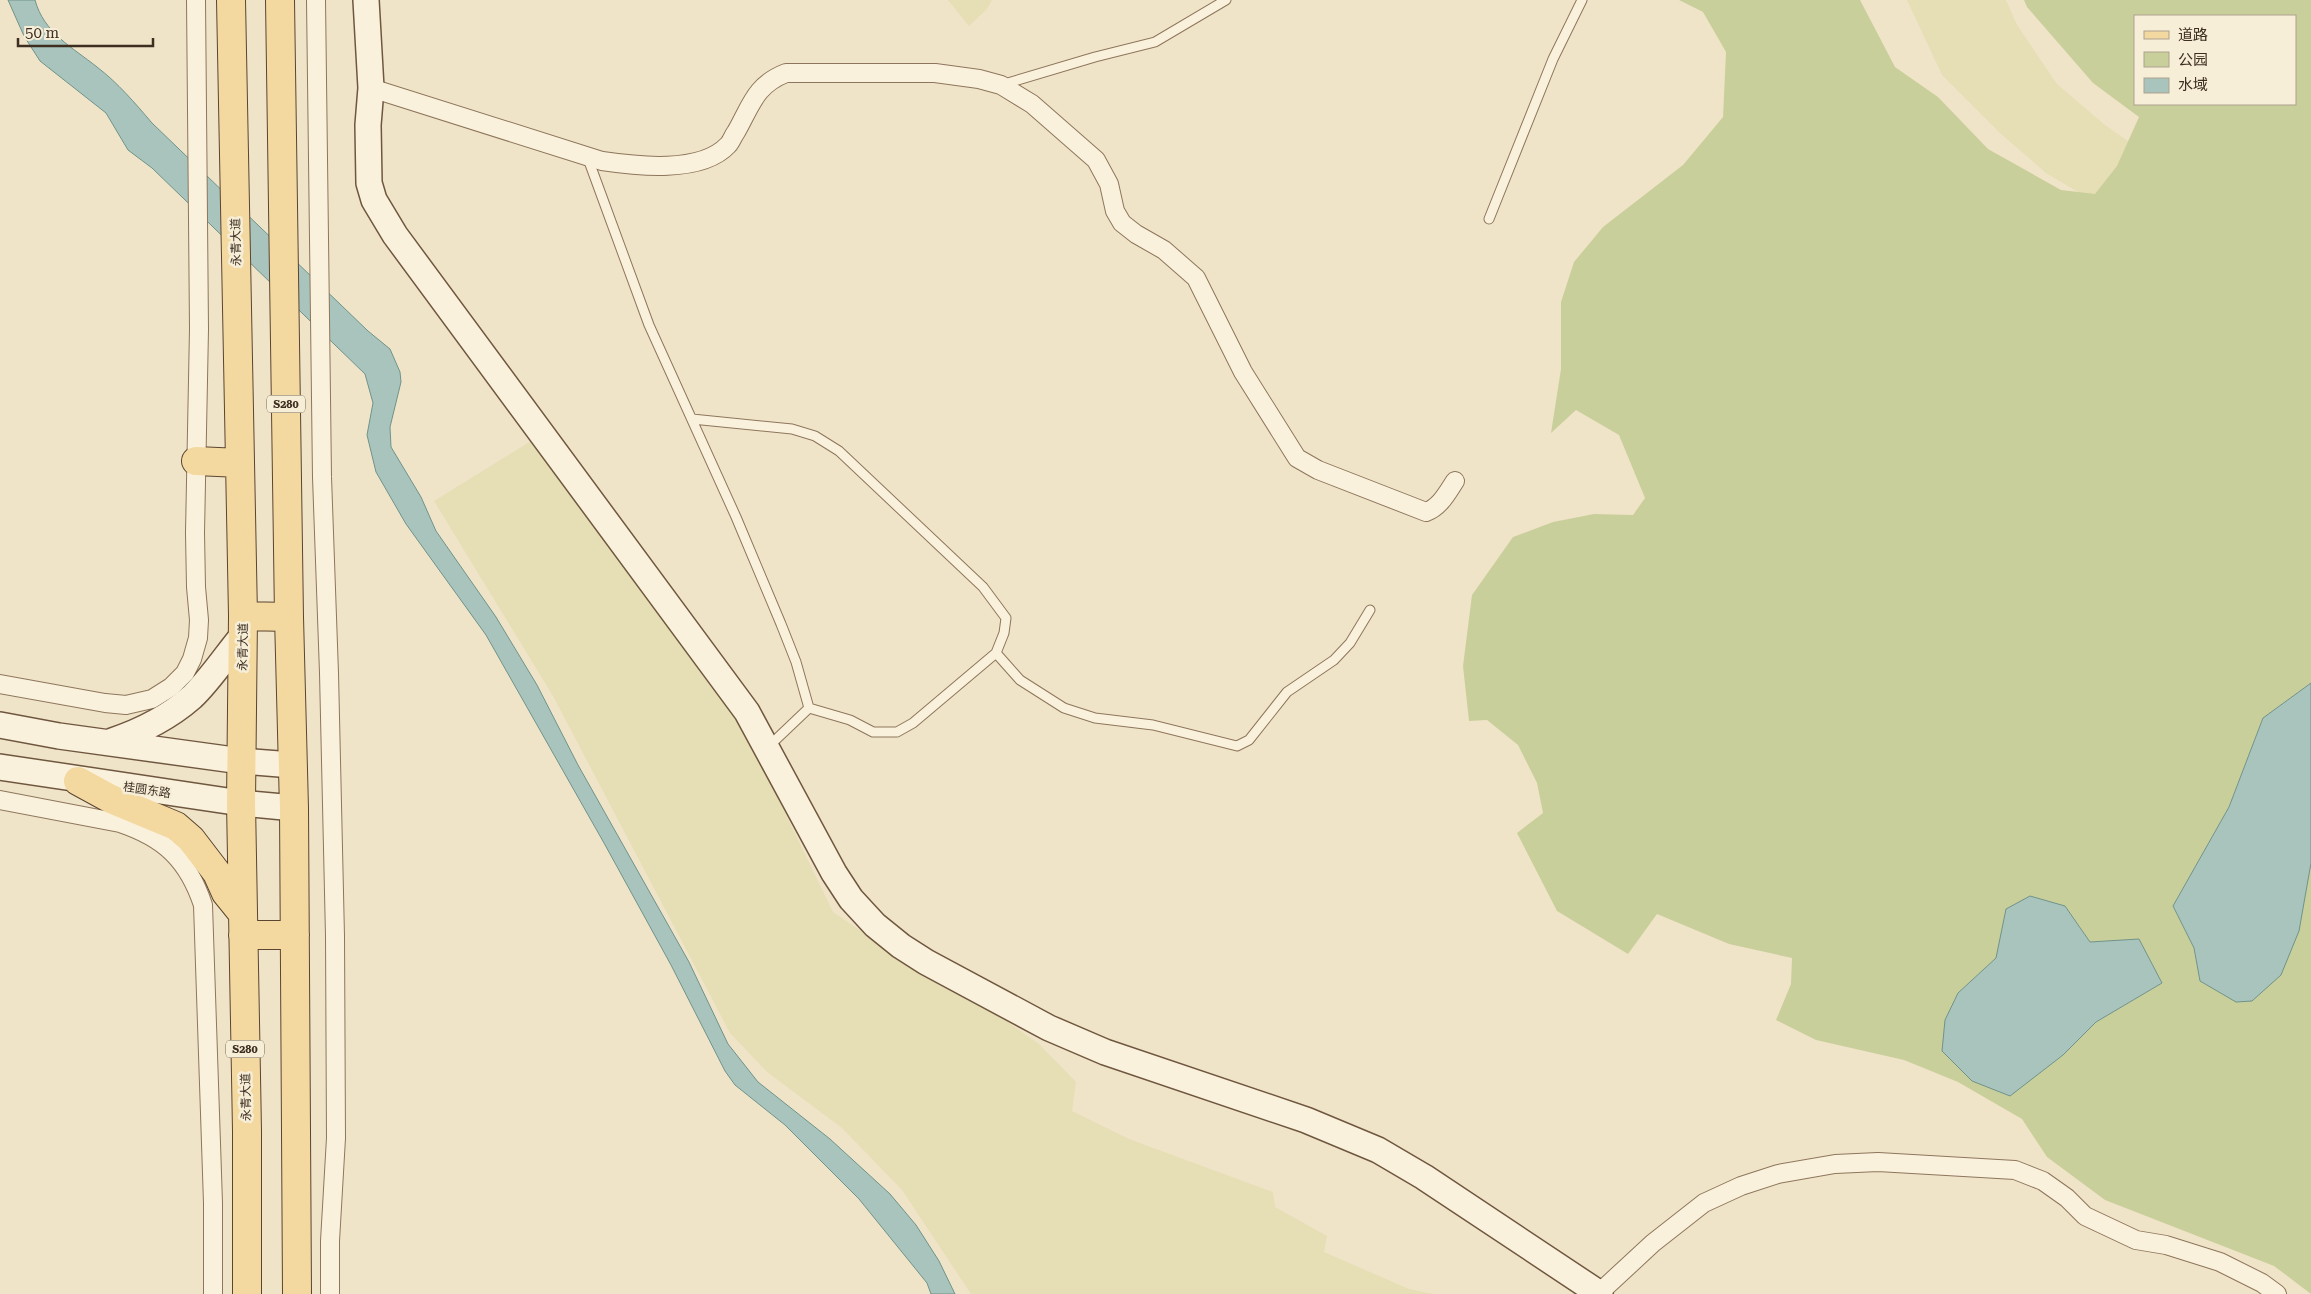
<svg xmlns="http://www.w3.org/2000/svg" width="2311" height="1294" font-family="'Roboto Serif','Noto Sans SC',serif">
  <rect width="100%" height="100%" fill="#f0e4c8"/>
  <path fill="#e6deb5" d="M948 0H992L987 9 969 26Z
    M1907 0H2006L2017 25 2057 84 2105 125 2135 146 2093 201 2046 173 2001 134 1942 75Z
    M536 438 742 724 833 912 898 956 968 994 1039 1044 1076 1082 1072 1111 1129 1139 1273 1192 1275 1207 1327 1236 1324 1252 1409 1289 1433 1294H971L902 1190 842 1128 767 1072 730 1033 553 696 434 501Z"/>
  <path fill="#c9cf9b" fill-rule="evenodd" d="M1679 0H1860L1895 67 1938 97 1988 149 2061 190 2095 194 2117 166 2139 117 2093 83 2027 7 2024 0H2311V683L2263 718 2229 807 2173 906 2194 948 2200 981 2309 874 2311 863V1294L2274 1266 2105 1200 2047 1157 2022 1119 1958 1082 1904 1060 1816 1040 1776 1020 1791 984 1792 958 1729 944 1657 914 1628 954 1557 911 1517 833 1543 813 1537 783 1518 745 1487 720 1469 721 1463 666 1472 595 1513 537 1553 522 1594 514 1633 515 1645 498 1619 435 1576 410 1551 433 1561 369V302L1574 262 1603 227 1683 165 1723 117 1726 52 1703 12ZM2135 16H2295V104H2135ZM2065 906 2090 942 2139 939 2162 983 2096 1022 2063 1055 2009 1096 1958 993 1996 958Z"/>
  <path fill="#a9c4bc" stroke="#6f938a" d="M8 0H35C44 33 72 47 97 67 118 83 135 103 152 123L368 331 390 349 400 372 401 382 390 427 391 447 421 497 436 531 496 617 537 685 578 765 689 962 728 1044 758 1082 830 1139 890 1194 916 1225 939 1261 955 1294H931L927 1283 859 1199 785 1125 735 1085 725 1071 671 965 604 843 486 635 406 524 376 472 367 435 373 403 365 374 152 168 128 150 106 113 40 61 24 36Z
    M2311 683V863L2299 931 2281 975 2252 1001 2236 1002 2200 981 2194 948 2173 906 2229 807 2263 718Z
    M2030 896 2065 906 2090 942 2139 939 2162 983 2096 1022 2063 1055 2010 1096 1972 1081 1942 1051 1945 1020 1958 993 1996 958 2006 909Z"/>
  <g fill="none" stroke-linecap="round" stroke-linejoin="round">
    <defs>
      <path id="lane" d="M1001 85 1095 57 1155 42 1226 0
        M587 156 649 325 736 517 781 624 796 662 809 708 768 747
        M1489 219 1553 59 1582 0
        M692 419 792 429 815 436 839 451 983 587 1006 618 1004 633 996 653 913 723 897 732H873L850 720 809 708
        M996 653 1020 680 1064 708 1095 718 1153 725 1237 746 1249 740 1287 692 1334 660 1350 643 1370 610"/>
      <path id="street" d="M316 0 322 477 329 673 335 936 336 1138 330 1241V1294
        M371 88 602 161C636 166 701 174 728 145 731 142 733 136 736 132 751 106 755 85 786 73H935L979 79 1001 85 1032 104 1096 160 1109 184 1115 211 1122 223 1136 234 1164 250 1196 278 1243 372 1297 458 1318 470 1426 512C1440 507 1447 493 1455 481
        M0 684 105 703 126 705 152 699 171 687 185 673 192 659 198 638 199 620 196 587 195 533 199 329 196 0
        M0 800 120 823C165 838 188 860 203 905L213 1203V1294
        M1599 1293 1653 1243 1704 1203 1741 1186 1778 1174 1835 1164 1878 1162 2015 1170 2043 1181 2067 1198 2085 1216 2136 1240 2166 1245 2220 1262 2262 1283 2277 1294"/>
      <path id="secondary" d="M366 0 371 88 368 125 369 183 374 200 395 235 747 712 834 873 851 899 875 925 901 946 926 962 1049 1028 1105 1052 1306 1120 1378 1150 1424 1177 1600 1294
        M0 725 59 736 241 761 292 765
        M112 741C142 731 168 718 192 697 210 680 227 654 243 635
        M0 767 241 803 294 808"/>
      <path id="primary" d="M231 0 243 616 241 803 247 1131V1294
        M280 0 289 617 294 808 297 1294
        M196 461 240 463
        M243 616 289 617
        M78 781 111 799 176 826 191 839 217 873 226 893 243 914
        M243 935H295"/>
    </defs>
    <use href="#lane" stroke="#8d765c" stroke-width="11"/>
    <use href="#street" stroke="#8d765c" stroke-width="20"/>
    <use href="#secondary" stroke="#6f573f" stroke-width="28"/>
    <use href="#primary" stroke="#5b4430" stroke-width="30"/>
    <use href="#lane" stroke="#faf1dc" stroke-width="9"/>
    <use href="#street" stroke="#faf1dc" stroke-width="18"/>
    <use href="#secondary" stroke="#faf1dc" stroke-width="25"/>
    <use href="#primary" stroke="#f3d9a0" stroke-width="28"/>
  </g>
  <g text-anchor="middle" stroke-width="5" stroke-linejoin="round" paint-order="stroke">
    <g fill="#f7eed8" stroke="#756857" stroke-width="1">
      <rect x="267" y="395.5" width="38" height="17" rx="4"/>
      <rect x="226" y="1040.5" width="38" height="17" rx="4"/>
    </g>
    <g font-size="11" font-weight="bold" fill="#3d2e20">
      <text x="286" y="408">S280</text>
      <text x="245" y="1053">S280</text>
    </g>
    <g font-size="12" fill="#3d2e20" stroke="#f7eed8">
      <text transform="translate(236 242) rotate(-91)" y="4">永青大道</text>
      <text transform="translate(243 647) rotate(-89)" y="4">永青大道</text>
      <text transform="translate(147 790) rotate(8)" y="4">桂圆东路</text>
      <text transform="translate(246 1097) rotate(-91)" y="4">永青大道</text>
    </g>
  </g>
  <rect x="2134" y="15" width="162" height="90" fill="#f7eed8" stroke="#ada18e"/>
  <rect x="2144" y="31" width="25" height="8" fill="#f3d9a0" stroke="#ada18e"/>
  <text x="2178" y="40" font-size="15" fill="#3d2e20">道路</text>
  <rect x="2144" y="52" width="25" height="15" fill="#c9cf9b" stroke="#ada18e"/>
  <text x="2178" y="65" font-size="15" fill="#3d2e20">公园</text>
  <rect x="2144" y="78" width="25" height="15" fill="#a9c4bc" stroke="#ada18e"/>
  <text x="2178" y="90" font-size="15" fill="#3d2e20">水域</text>
  <path d="M18 38v8h135v-8" fill="none" stroke="#3d2e20" stroke-width="2.5"/>
  <text x="25" y="38" font-size="15" fill="#3d2e20" stroke="#f7eed8" stroke-width="4" paint-order="stroke">50 m</text>
</svg>
